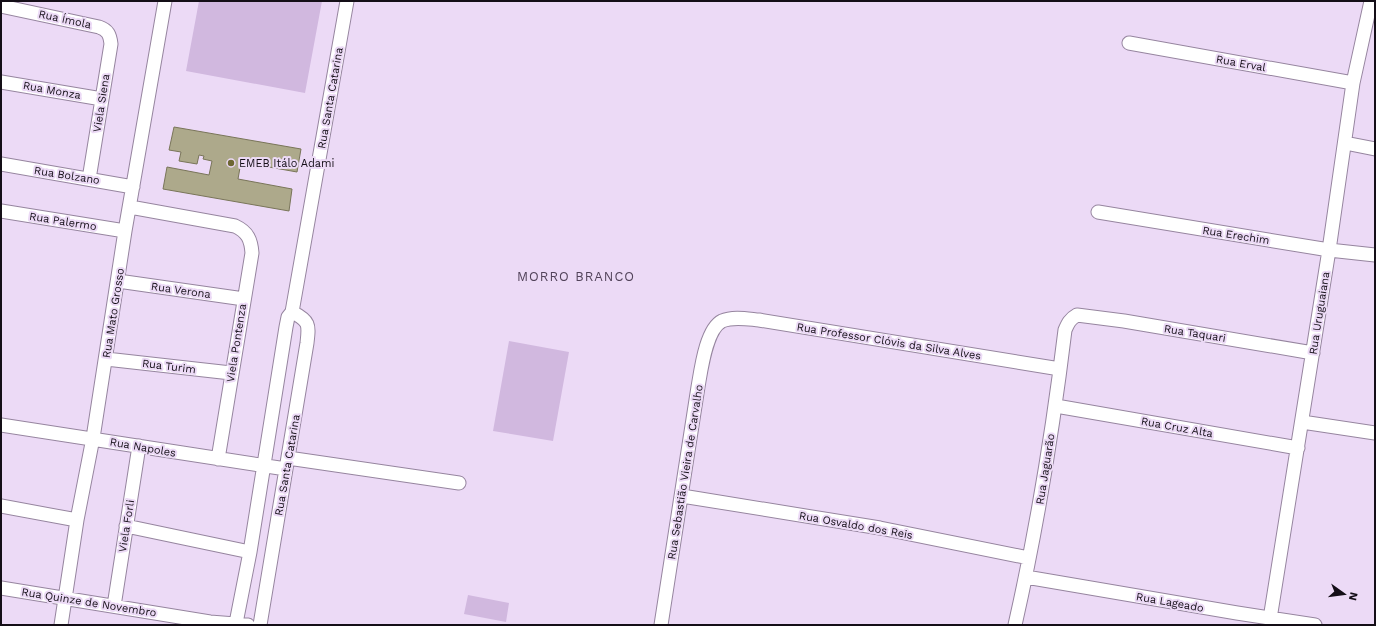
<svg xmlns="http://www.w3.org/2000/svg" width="1376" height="626" font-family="'Work Sans',sans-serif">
  <rect width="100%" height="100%" fill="#ecdaf6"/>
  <path fill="#d1b8df" d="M199 1H322L305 93 186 71Z
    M509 341 569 352 553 441 493 431Z
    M468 595 509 603 506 622 464 614Z"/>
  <path fill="#ada98b" stroke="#797559" d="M174 127 301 149 297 172 241 162 238 179 292 189 289 211 163 189 167 167 209 175 212 161 203 159 204 156 199 155 197 164 179 161 181 152 169 150Z"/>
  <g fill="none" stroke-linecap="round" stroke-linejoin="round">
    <defs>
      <path id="minor" d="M1 6 99 27C108 30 110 35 111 44L89 179
        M1129 43 1353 83
        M1 82 102 99
        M1345 143 1375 149
        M1 164 133 187
        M130 207 235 226C248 232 251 240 252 253L218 459
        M1 211 125 231
        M1098 212 1329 250 1375 255
        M118 281 244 299
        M106 359 231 373
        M1056 406 1298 448
        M1302 422 1375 433
        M1 425C96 439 191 455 286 469
        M288 458 459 483
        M682 496 880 528 1029 558
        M1 506 77 520
        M126 526 250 552
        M1026 577 1237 613 1315 625
        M1 588 210 622 248 625
        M114 606 139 446
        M236 623 250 552 286 327 288 317 292 312 347 1
        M61 625 77 520 93 438 125 231 165 1
        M260 625 307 343C309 325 310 321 292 312
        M661 625 698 387C701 370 706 329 722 321 733 316 748 319 759 320L1060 369
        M1015 625C1037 528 1053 429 1065 330 1068 323 1070 319 1077 315L1124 321 1313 353
        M1269 625 1329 250 1353 83 1371 1"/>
    </defs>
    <use href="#minor" stroke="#96859f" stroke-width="15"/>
    <use href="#minor" stroke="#fff" stroke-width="13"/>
  </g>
  <circle fill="#6d6632" stroke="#ecdaf6" stroke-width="1.5" cx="231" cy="163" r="4"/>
  <g text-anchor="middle" stroke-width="4" stroke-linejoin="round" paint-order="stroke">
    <g font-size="11" fill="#140e17" stroke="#ecdaf6">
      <text transform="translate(65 19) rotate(12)" y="4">Rua Ímola</text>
      <text transform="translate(1241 63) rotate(10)" y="4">Rua Erval</text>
      <text transform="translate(52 90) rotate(10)" y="4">Rua Monza</text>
      <text transform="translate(330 98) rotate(-80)" y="4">Rua Santa Catarina</text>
      <text transform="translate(101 103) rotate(-81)" y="4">Viela Siena</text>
      <text transform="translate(67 175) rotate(9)" y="4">Rua Bolzano</text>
      <text transform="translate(63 221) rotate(9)" y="4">Rua Palermo</text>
      <text transform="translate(1236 235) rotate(9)" y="4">Rua Erechim</text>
      <text transform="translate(181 290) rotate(8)" y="4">Rua Verona</text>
      <text transform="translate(113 313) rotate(-81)" y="4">Rua Mato Grosso</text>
      <text transform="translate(1319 313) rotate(-81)" y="4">Rua Uruguaiana</text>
      <text transform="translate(1195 333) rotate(9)" y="4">Rua Taquari</text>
      <text transform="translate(889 341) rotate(9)" y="4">Rua Professor Clóvis da Silva Alves</text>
      <text transform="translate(236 343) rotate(-81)" y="4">Viela Pontenza</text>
      <text transform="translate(169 366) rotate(7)" y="4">Rua Turim</text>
      <text transform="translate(1177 427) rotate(10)" y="4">Rua Cruz Alta</text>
      <text transform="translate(143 447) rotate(10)" y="4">Rua Napoles</text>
      <text transform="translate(287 465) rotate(-80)" y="4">Rua Santa Catarina</text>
      <text transform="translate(1045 469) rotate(-81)" y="4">Rua Jaguarão</text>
      <text transform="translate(685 472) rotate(-81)" y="4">Rua Sebastião Vieira de Carvalho</text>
      <text transform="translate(856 525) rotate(10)" y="4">Rua Osvaldo dos Reis</text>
      <text transform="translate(126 526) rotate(-81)" y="4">Viela Forli</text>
      <text transform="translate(89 602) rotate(9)" y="4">Rua Quinze de Novembro</text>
      <text transform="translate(1170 602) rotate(10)" y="4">Rua Lageado</text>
    </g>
    <g font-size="11" fill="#140e17" stroke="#ecdaf6" text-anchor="start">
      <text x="239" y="167">EMEB Itálo Adami</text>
    </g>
    <g font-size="13" letter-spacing="1" fill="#52435a" stroke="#ecdaf6">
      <text x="576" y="281">MORRO BRANCO</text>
    </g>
  </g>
  <rect width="1376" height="626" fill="none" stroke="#140e17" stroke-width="4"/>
  <g transform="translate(1344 594) rotate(104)" stroke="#ecdaf6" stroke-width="3" paint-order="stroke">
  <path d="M0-3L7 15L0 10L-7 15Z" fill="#140e17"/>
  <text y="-6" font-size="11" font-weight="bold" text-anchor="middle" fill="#140e17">N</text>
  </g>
</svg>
